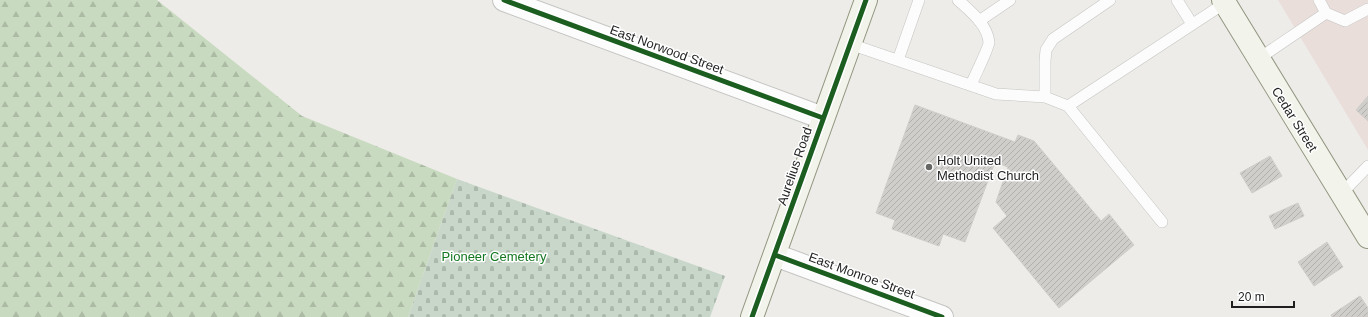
<svg xmlns="http://www.w3.org/2000/svg" width="1368" height="317" font-family="Helvetica,sans-serif">
  <defs>
    <pattern id="forest-firs" width="22" height="20" patternUnits="userSpaceOnUse"><rect width="22" height="20" fill="#c8dabf"/><path d="M5 1l3.5 6h-7zM16 11l3.5 6h-7z" fill="#abbba4"/></pattern>
    <pattern id="cemetery-stones" width="16" height="16" patternUnits="userSpaceOnUse"><rect width="16" height="16" fill="#c8d7c9"/><path d="M2 7V4a2 2 0 0 1 4 0v3zM10 15v-3a2 2 0 0 1 4 0v3z" fill="#abb8ac"/></pattern>
    <pattern id="building-hatch" width="6" height="6" patternUnits="userSpaceOnUse"><rect width="6" height="6" fill="#d0cecb"/><path d="M-1 1l2-2M0 6l6-6M5 7l2-2" fill="none" stroke="#b2b0ae"/></pattern>
  </defs>
  <rect width="100%" height="100%" fill="#edece8"/>
  <path fill="#eadedb" d="M1278 0H1368V150Z"/>
  <path fill="url(#forest-firs)" d="M0 0H157L302 116 457 179 408 317H0Z"/>
  <path fill="url(#cemetery-stones)" d="M457 179 725 276 710 317H408Z"/>
  <path fill="url(#building-hatch)" stroke="#d0cdc9" d="M1368 96V121L1356 110Z
    M915 105 1015 142 1018 135 1034 141 1101 221 1109 214 1134 245 1059 308 993 228 1007 216 996 202 1008 167 995 162 965 242 943 234 939 246 892 229 895 220 876 213Z
    M1270 156 1282 176 1252 193 1240 173Z
    M1298 203 1304 216 1275 229 1269 216Z
    M1327 242 1343 267 1314 286 1298 262Z
    M1360 296 1368 308V317H1332L1331 315Z"/>
  <g fill="none" stroke-linecap="round" stroke-linejoin="round">
    <defs>
      <path id="lane" d="M958 0C970 11 987 24 989 42 989 48 974 77 971 85
        M1177 0 1192 24
        M1319 0 1326 13
        M979 21 1010 0
        M850 44 996 94 1045 97 1068 106 1162 222
        M1258 59 1326 13 1345 21 1368 9
        M898 60 919 0
        M1045 97V61L1046 50 1053 39 1110 0
        M1068 106 1225 3
        M1341 194 1368 166"/>
      <path id="street" d="M504 0 823 118
        M775 255 942 317"/>
      <path id="secondary" d="M1223 0 1368 237
        M752 317 866 0"/>
    </defs>
    <use href="#lane" stroke="#c4c4c2" stroke-width="12"/>
    <use href="#street" stroke="#c4c4c2" stroke-width="24"/>
    <use href="#secondary" stroke="#939681" stroke-width="24"/>
    <use href="#lane" stroke="#fcfcfc" stroke-width="11"/>
    <use href="#street" stroke="#fcfcfc" stroke-width="22"/>
    <use href="#secondary" stroke="#f2f3eb" stroke-width="22"/>
    <defs>
      <path id="cycleway" d="M504 0 823 118
        M775 255 942 317
        M752 317 866 0"/>
    </defs>
    <use href="#cycleway" stroke="#fff" stroke-width="8"/>
    <use href="#cycleway" stroke="#1b5e20" stroke-width="5"/>
  </g>
  <circle fill="#676765" stroke="#fff" stroke-width="1.5" cx="929" cy="167" r="4"/>
  <g text-anchor="middle" stroke-width="3" stroke-linejoin="round" paint-order="stroke">
    <g font-size="13" fill="#1f1f1f" stroke="#fff">
      <text transform="translate(667 49) rotate(20)" y="5">East Norwood Street</text>
      <text transform="translate(1295 119) rotate(58)" y="5">Cedar Street</text>
      <text transform="translate(794 166) rotate(-71)" y="5">Aurelius Road</text>
      <text transform="translate(862 275) rotate(20)" y="5">East Monroe Street</text>
    </g>
    <g font-size="13" fill="#1f1f1f" stroke="#fff" text-anchor="start">
      <text x="937" y="165">Holt United<tspan x="937" dy="15">Methodist Church</tspan></text>
    </g>
    <g font-size="13" fill="#147721" stroke="#fff">
      <text x="494" y="261">Pioneer Cemetery</text>
    </g>
  </g>
  <path d="M1232 301v6h62v-6" fill="none" stroke="#1f1f1f" stroke-width="2"/>
  <text x="1238" y="301" font-size="12" fill="#1f1f1f" stroke="#ffffff" stroke-width="3" paint-order="stroke">20 m</text>
</svg>
